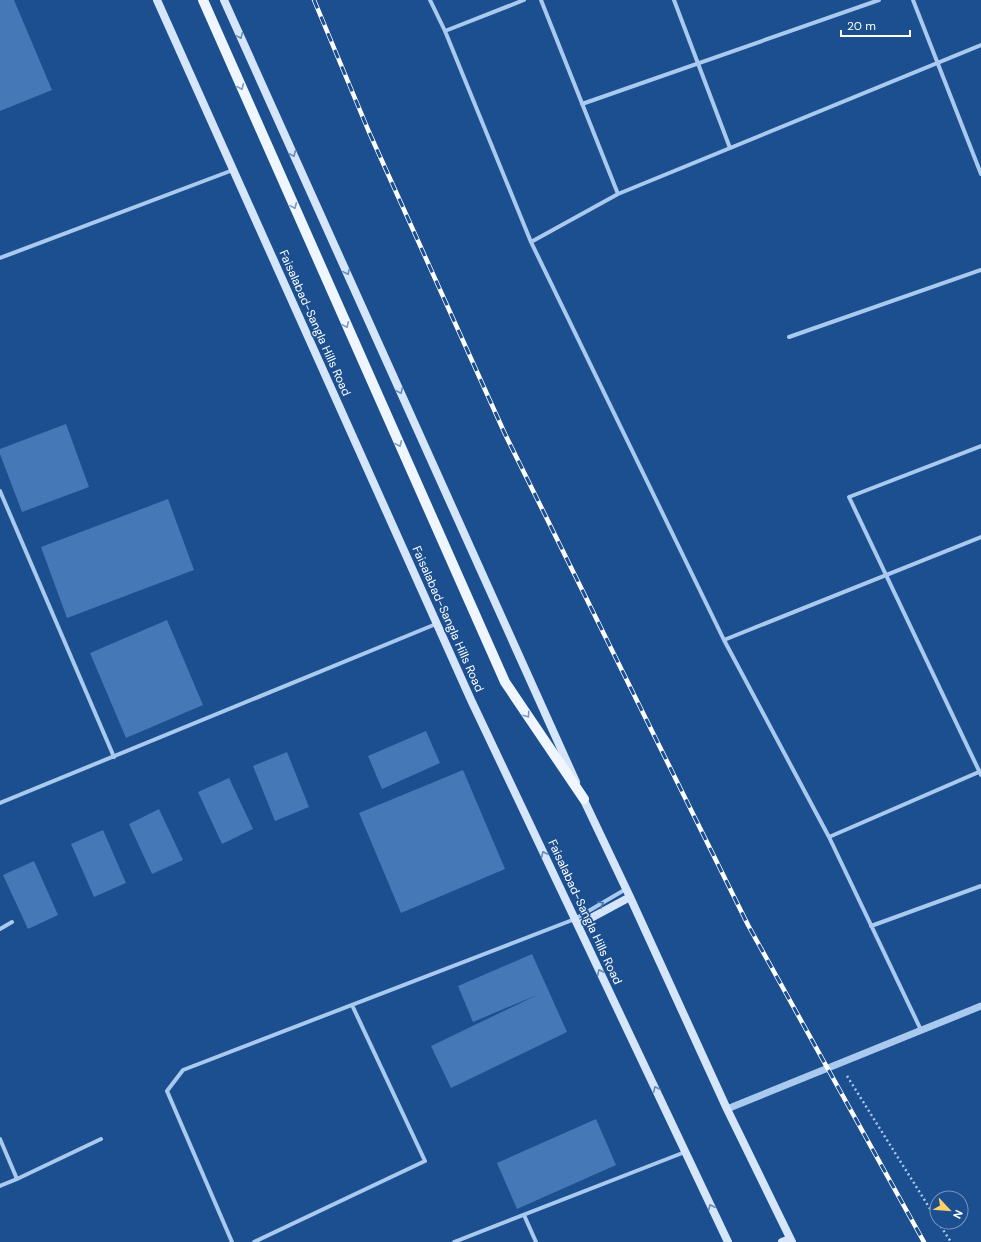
<svg xmlns="http://www.w3.org/2000/svg" width="981" height="1242" font-family="'DM Sans',sans-serif">
  <rect width="100%" height="100%" fill="#1b4f8f"/>
  <path fill="#4478b7" d="M0 0H14L52 90 0 111Z
    M66 424 89 487 22 512 0 454V449Z
    M168 499 194 570 67 618 41 547Z
    M167 620 203 705 126 738 90 653Z
    M426 731 440 763 382 789 368 756Z
    M287 752 309 807 275 821 253 766Z
    M463 770 505 869 401 913 359 813Z
    M229 778 253 829 222 844 198 792Z
    M159 809 183 860 152 874 129 824Z
    M103 830 126 883 94 897 71 844Z
    M34 861 58 915 28 929 3 875Z
    M532 954 567 1032 451 1088 431 1046 539 994 473 1022 458 986Z
    M596 1119 616 1165 517 1209 497 1163Z"/>
  <g fill="none" stroke-linecap="round" stroke-linejoin="round">
    <path stroke="#a9c9ee" stroke-width="2.5" stroke-dasharray="2 3" stroke-linecap="butt" d="M847 1076 937 1220
      M938 1222 951 1242"/>
    <path stroke="#a9c9ee" stroke-width="4" d="M430 0 445 31 531 242 724 640 829 837 921 1030
      M541 0 618 194 981 45
      M674 0 730 148
      M913 0 981 174
      M445 31 524 0
      M582 104 879 0
      M531 242 618 194
      M0 258 233 170
      M789 337 981 270
      M981 446 849 497 981 775
      M0 491 114 757
      M724 640 981 537
      M0 803 436 624
      M829 837 981 771
      M871 926 981 886
      M0 929 12 922
      M0 1139 17 1179 0 1186
      M17 1179 101 1139
      M524 1215 536 1242
      M232 1242 167 1091 183 1070 575 919 626 889
      M254 1242 425 1161 352 1005
      M454 1242 685 1152"/>
    <path stroke="#a9c9ee" stroke-width="7" d="M727 1109 981 1006"/>
    <path stroke="#d6e6fa" stroke-width="8" d="M157 0 471 700 728 1242
      M224 0 576 782
      M581 794 630 897 727 1109 792 1242
      M578 925 630 897
      M782 1242 790 1239"/>
    <path stroke="#f0f6ff" stroke-width="10" d="M203 0 505 682 584 799"/>
    <defs>
      <path id="rail" d="M314 0 369 132 505 434 748 925 924 1242"/>
    </defs>
    <use href="#rail" stroke="#fff" stroke-width="4.5"/>
    <use href="#rail" stroke="#1b4f8f" stroke-width="3" stroke-dasharray="9" stroke-linecap="butt"/>
  </g>
  <defs><path id="oneway-chevron" d="M-2-3.5L2.5 0L-2 3.5" fill="none" stroke-width="1.6" stroke-linecap="round" stroke-linejoin="round"/></defs>
  <g stroke="#668bba">
    <use href="#oneway-chevron" transform="translate(240 36) rotate(66)"/>
    <use href="#oneway-chevron" transform="translate(293 154) rotate(66)"/>
    <use href="#oneway-chevron" transform="translate(347 272) rotate(66)"/>
    <use href="#oneway-chevron" transform="translate(400 391) rotate(66)"/>
    <use href="#oneway-chevron" transform="translate(544 854) rotate(-115)"/>
    <use href="#oneway-chevron" transform="translate(600 972) rotate(-115)"/>
    <use href="#oneway-chevron" transform="translate(656 1089) rotate(-115)"/>
    <use href="#oneway-chevron" transform="translate(711 1207) rotate(-115)"/>
  </g>
  <g stroke="#7b9ac1">
    <use href="#oneway-chevron" transform="translate(241 87) rotate(66)"/>
    <use href="#oneway-chevron" transform="translate(294 206) rotate(66)"/>
    <use href="#oneway-chevron" transform="translate(346 325) rotate(66)"/>
    <use href="#oneway-chevron" transform="translate(399 444) rotate(66)"/>
    <use href="#oneway-chevron" transform="translate(527 715) rotate(56)"/>
  </g>
  <use stroke="#4674ac" href="#oneway-chevron" transform="translate(601 904) rotate(-29)"/>
  <g text-anchor="middle" stroke-width="3.5" stroke-linejoin="round" paint-order="stroke">
    <g font-size="12" fill="#fff" stroke="#1b4f8f">
      <text transform="translate(315 323) rotate(66)" y="4">Faisalabad-Sangla Hills Road</text>
      <text transform="translate(448 619) rotate(66)" y="4">Faisalabad-Sangla Hills Road</text>
      <text transform="translate(585 912) rotate(65)" y="4">Faisalabad-Sangla Hills Road</text>
    </g>
  </g>
  <g transform="translate(949 1210) rotate(116)"><circle r="19" fill="#1b4f8f" stroke="#7695bc"/>
  <path d="M0-3L7 15L0 10L-7 15Z" fill="#ffd166"/>
  <text y="-6" font-size="11" font-weight="bold" text-anchor="middle" fill="#ffffff">N</text>
  </g>
  <path d="M841 30v6h69v-6" fill="none" stroke="#ffffff" stroke-width="2"/>
  <text x="847" y="30" font-size="12" fill="#ffffff" stroke="#1b4f8f" stroke-width="3" paint-order="stroke">20 m</text>
</svg>
